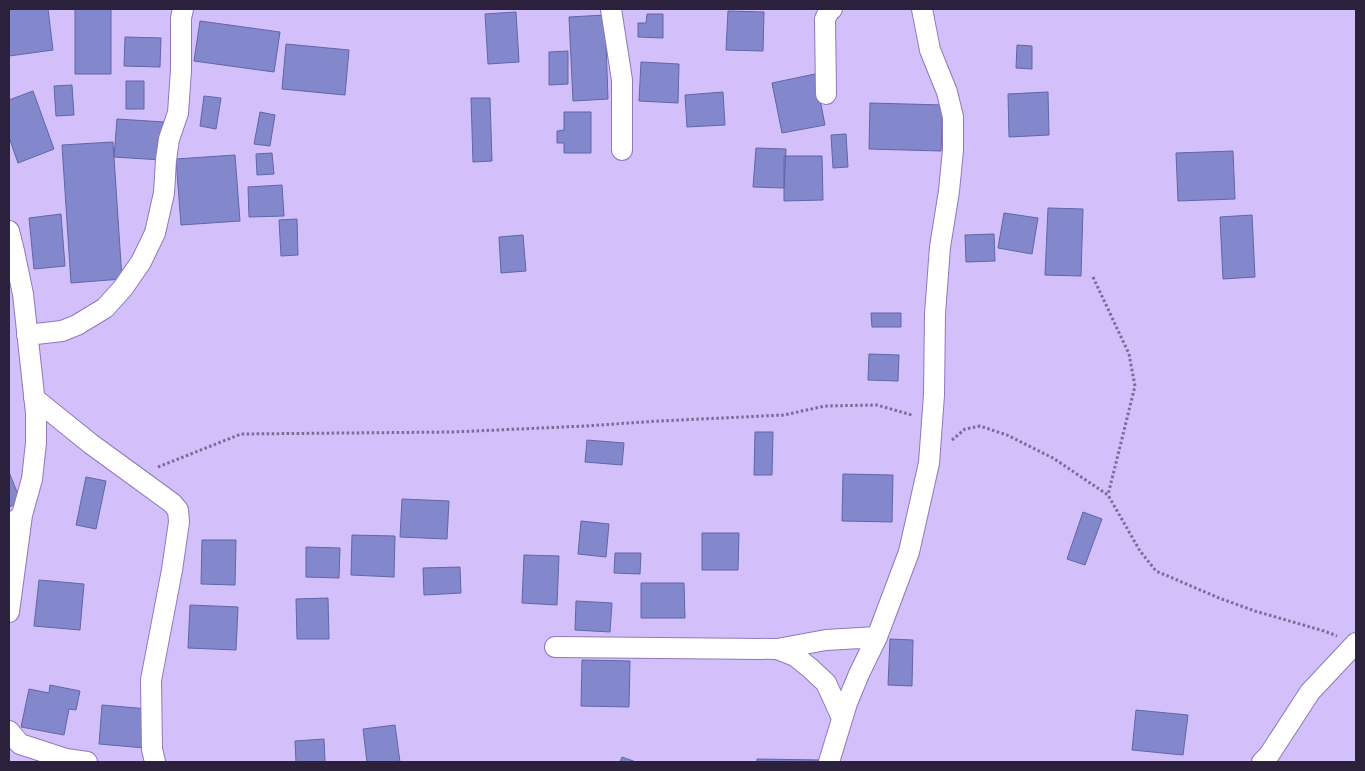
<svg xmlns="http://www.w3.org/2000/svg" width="1365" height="771" font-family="Karla,sans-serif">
  <rect width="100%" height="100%" fill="#d3bff9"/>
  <path fill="#8388cd" stroke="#6165a7" d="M9 9H48L53 50 9 56Z
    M75 9H111V74H75Z
    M728 11 764 12 763 51 726 50Z
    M516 12 519 62 488 64 485 14Z
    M647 14H663V38L638 37V23H646Z
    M605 15 608 99 573 101 569 17Z
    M200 21 280 32 274 72 194 61Z
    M125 37 161 38 160 67 124 66Z
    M286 44 349 50 345 95 282 89Z
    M1017 45 1032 46V69L1016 68Z
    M568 51V84L549 85V52Z
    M641 62 679 64 678 103 639 101Z
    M815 74 825 125 782 133 772 83Z
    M126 81H144V109H126Z
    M72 85 74 115 56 116 54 86Z
    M33 91 54 149 18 163 9 137V100Z
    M723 92 725 125 687 127 685 95Z
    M1048 92 1049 135 1009 137 1008 94Z
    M204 96 221 98 216 129 200 126Z
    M471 98H490L492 161 473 162Z
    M870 103 943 105 941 151 869 149Z
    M260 112 275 115 270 146 254 144Z
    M564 112H591V153H564V143H557V131L564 130Z
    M117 119 164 122 162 160 114 157Z
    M846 134 848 167 833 168 831 135Z
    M113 142 122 279 71 283 62 145Z
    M756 148 786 149 784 188 753 187Z
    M1233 151 1235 199 1178 201 1176 153Z
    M272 153 274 174 257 175 256 154Z
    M235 155 240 221 181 225 176 159Z
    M784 156H822L823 200 784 201Z
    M282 185 284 216 249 217 248 187Z
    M1048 208 1083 209 1081 276 1045 275Z
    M1004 213 1038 218 1032 254 998 248Z
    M61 214 65 266 34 269 29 218Z
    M1252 215 1255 277 1223 279 1220 217Z
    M297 219 298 255 281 256 279 220Z
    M994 234 995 261 966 262 965 235Z
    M523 235 526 271 501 273 499 237Z
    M871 313H901V327H872Z
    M869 354 899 355 898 381 868 380Z
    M755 432H773L772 475H754Z
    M587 440 624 443 622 465 585 462Z
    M9 472 21 502 9 507Z
    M843 474 893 475 892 522 842 521Z
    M86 477 106 481 96 529 76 525Z
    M402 499 449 501 447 539 400 537Z
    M1083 512 1102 519 1085 565 1067 559Z
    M581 521 609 524 606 557 578 554Z
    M702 533H739L738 570H702Z
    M352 535 395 536 394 577 351 575Z
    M202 540H236L235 585 201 584Z
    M306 547 340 548 339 578 306 577Z
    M615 553H641L640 574 614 573Z
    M524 555 559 556 557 605 522 603Z
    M460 567 461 593 424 595 423 568Z
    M39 580 84 584 80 630 34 626Z
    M641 583H684L685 618H641Z
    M328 598 329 639H297L296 599Z
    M576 601 612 603 610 632 575 630Z
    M190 605 238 607 236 650 188 648Z
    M890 639 913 640 912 686 888 685Z
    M582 660 630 661 629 707 581 706Z
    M50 685 80 691 76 710 69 709 64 735 21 727 29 689 49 693Z
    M102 705 148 709 145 748 99 744Z
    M1136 710 1188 715 1183 755 1132 750Z
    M395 725 400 762H367L363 729Z
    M324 739 325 762H296L295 741Z
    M622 757 636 762H620Z
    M757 759 820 760V762H757Z"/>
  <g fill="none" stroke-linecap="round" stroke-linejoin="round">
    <defs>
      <path id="minor" d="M611 9 622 80V150
        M826 94 825 19 830 9H832
        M9 231 14 251 23 294 36 413V443L32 479 22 515 9 526
        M27 335 62 331 77 325 105 308 123 288 141 262 155 233 164 193 166 160 169 139 178 113 181 70V18L183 9
        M34 398 91 444 172 503 178 510 179 522 172 570 151 680 152 749 155 762
        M9 612 22 515
        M555 647 777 649 795 656 810 668 826 683 842 718
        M777 649 826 640 877 637
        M9 731 20 744 66 759 87 762
        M829 762 847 703 859 674 877 637 909 552 929 463 934 395 935 314 940 247 949 191 953 150V117L947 92 930 50 922 9
        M1262 762 1269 755 1310 692 1356 643"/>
    </defs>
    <use href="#minor" stroke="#9078bb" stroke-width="22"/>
    <path stroke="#7b6c96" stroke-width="3" stroke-dasharray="2.5 2.5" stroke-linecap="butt" d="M1093 277 1129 354 1135 386 1108 495
      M952 440 965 429 980 426 1007 435 1053 458 1108 495 1140 551 1156 571 1219 598 1255 611 1324 631 1337 636
      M158 467 241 434 453 432 585 426 659 421 784 415 825 406 877 405 912 415"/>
    <use href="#minor" stroke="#fff" stroke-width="20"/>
  </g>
  <rect width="1365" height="771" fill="none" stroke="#2b213c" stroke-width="20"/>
</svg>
